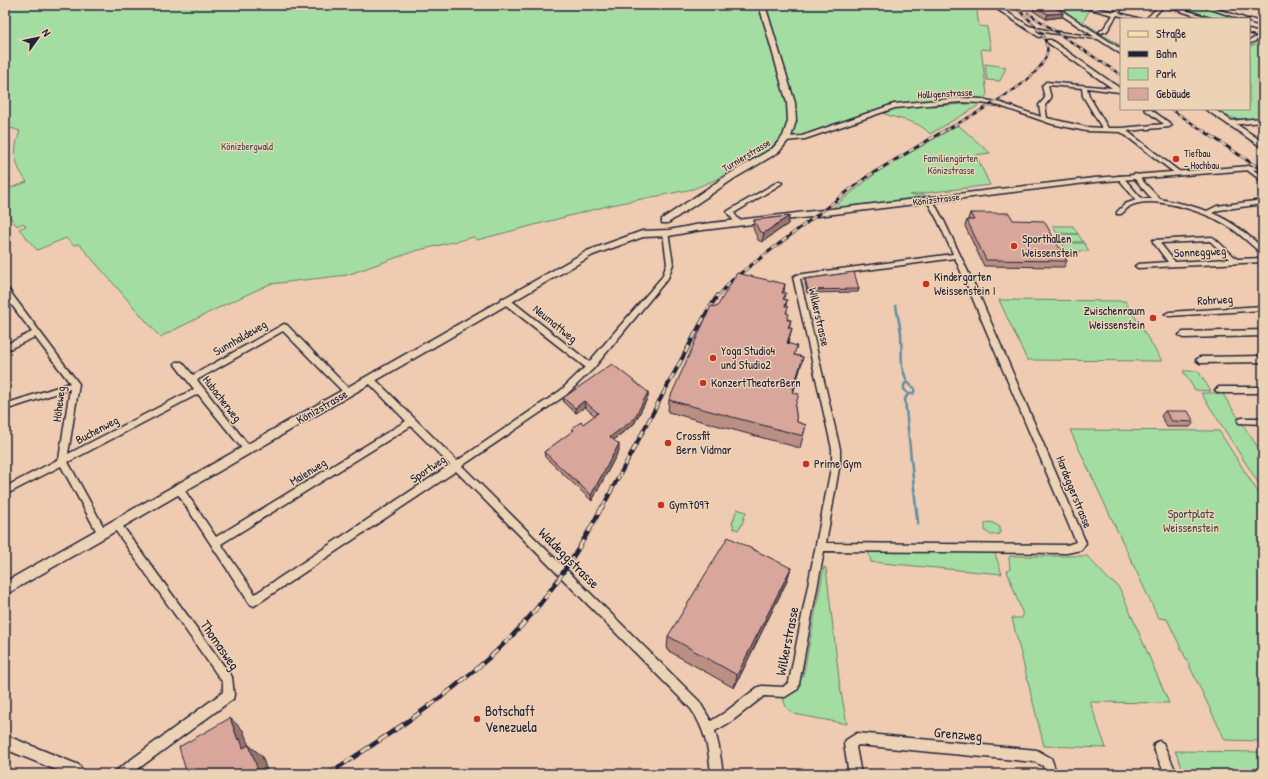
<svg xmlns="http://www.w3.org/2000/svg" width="1268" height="779" font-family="'Patrick Hand',sans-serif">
  <rect width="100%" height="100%" fill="#eecbb1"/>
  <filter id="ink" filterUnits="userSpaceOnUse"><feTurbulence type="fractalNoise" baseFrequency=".025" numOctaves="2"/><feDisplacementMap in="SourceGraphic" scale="8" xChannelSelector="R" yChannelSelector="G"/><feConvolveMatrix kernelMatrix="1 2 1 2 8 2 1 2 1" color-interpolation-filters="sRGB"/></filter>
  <g filter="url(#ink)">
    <path fill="#a4dda1" stroke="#63806e" d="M5 5H976L979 26 987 27 991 50 981 49 987 95 983 99 892 105 881 108 800 137 779 139 770 149 717 179 693 189 611 205 477 240 474 237 415 251 347 275 270 284 222 306 160 337 79 244 73 245 66 238 37 250 19 229 26 226 23 223 17 226 5 211V190L27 182C13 163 13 152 20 131L5 126Z
      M1049 5H1074L1090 9 1083 22 1121 46V52Z
      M1168 5H1198L1243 19H1214Z
      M1263 40V118C1242 120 1232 121 1214 109H1249V47Z
      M985 64 1006 67 1000 81 987 80Z
      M962 102H968L932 106 983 103 930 134C918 119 898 121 881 112L900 107Z
      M958 125 990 153 976 155 990 185 909 195H925L924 197 833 208 837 204 879 171Z
      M1052 226H1073L1078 234 1057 233Z
      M1057 234H1078L1083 242H1062Z
      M1062 243H1084L1089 251H1067Z
      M999 300 1125 301 1162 361 1027 360Z
      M1183 371H1198L1211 391 1195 390Z
      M1201 393H1222L1263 455V490Z
      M1070 430 1219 431 1263 500V741L1225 740 1167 619 1159 618 1155 611Z
      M737 509 746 512 741 527H740L738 530 733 528 734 525 732 524Z
      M991 522 1000 527V534L991 535 985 531V523Z
      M868 550 994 551 1002 574 871 562Z
      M1011 556H1087L1110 581 1116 584 1121 591 1169 703 1090 702 1106 748 1044 746 1012 618H1022L1023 615 1007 571 1010 569 1009 557Z
      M824 567 826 568 840 687 847 724 794 714 786 707 782 695 791 692 803 676Z
      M1175 751 1263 752V774H1185Z"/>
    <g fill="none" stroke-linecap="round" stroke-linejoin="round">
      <path stroke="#608fa3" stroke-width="2.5" d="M896 306 901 332 902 367 907 382 904 385V389L908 394 905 399 916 508
        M907 382 915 389 913 394H908"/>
      <path stroke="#608fa3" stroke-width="3" d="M916 507 918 524"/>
      <defs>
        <path id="minor" d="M991 5H996L1029 26 1050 31 1098 37 1100 38 1098 39 1050 33 1035 30 1043 36 1039 37Z
          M1075 5H1083L1115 12 1120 5H1124L1119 13 1141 19H1133L1117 15 1107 31 1101 33 1099 32 1103 29 1113 15Z
          M1160 5H1170L1213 19H1206L1164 6 1151 19H1146Z
          M1199 5H1205L1247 19H1240Z
          M1248 19H1251L1263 23V26L1249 22V19Z
          M1249 30 1263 34V37L1249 44V41L1258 36 1249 33Z
          M1047 40H1051L1121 89V91L1119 92 1087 88 1089 96 1108 128H1122L1164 124 1144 109H1150L1171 124 1172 125 1169 127 1127 131 1180 172V174H1176L1121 132 1086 131 1052 124 1000 106 981 103 961 102 895 108 805 139 786 141 783 139 786 137 802 136 894 104 961 98 981 99 1001 103 1041 117 1039 105 1045 98 1042 86 1046 82 1112 88 1047 42ZM1049 85 1082 88 1083 96 1102 128 1086 127 1047 118 1045 105 1051 98 1048 86Z
          M1263 118V122L1229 125 1226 123 1229 121Z
          M1248 166 1263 177V182L1246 169 1245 168Z
          M1135 174 1137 175 1160 199 1188 205 1207 211 1217 206 1263 200V204L1219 210 1212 213C1232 221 1247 234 1263 248V254L1261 253C1249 243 1238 232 1225 224 1204 212 1153 194 1130 206 1127 208 1124 212 1121 214H1117V212L1125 204 1136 200 1118 178V176H1122L1142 199H1152L1133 177V175Z
          M779 181 782 183 781 184 734 213 741 223 740 224H736L727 212 728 211Z
          M929 197 932 199 944 221 980 297 1086 543 1081 550 1067 553 824 551 798 689 785 697 764 696 732 721 715 731 719 747 723 774H711C709 750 705 729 691 709L456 471 254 606 250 604 174 488 175 485 178 484 181 485 216 537 406 421 367 381 366 379 370 376 373 377 457 461 560 391 585 367 502 302 501 300 502 298H508L589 362 662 277 667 264 663 233 664 232H668L673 264 668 278 593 369 566 395 462 466 699 701 711 721 724 713 758 687 762 686 783 687 789 682 832 463V449L793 277 796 275 953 254 938 221 926 199ZM955 258 972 297 1076 542 1067 545 826 543 840 463V449L800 279ZM411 426 450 465 255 594 221 544Z
          M1212 237 1214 238 1237 259 1263 258V262L1138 268 1135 266 1138 264 1168 262 1153 242V240ZM1210 241 1229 259 1175 262 1160 243Z
          M5 289H8L79 384 68 454 194 389 176 366 175 364 176 362H182L193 375 284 324 287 325 352 392 348 395 345 394 283 331 197 380 250 447 251 449 250 451H244L198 394 68 462 107 533 105 536 102 537 99 536 61 466 5 495V487L59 459 70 389 5 410V404L70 383 35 337 5 351V345L32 332 5 296Z
          M1263 306V310L1169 316 1165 314 1169 312Z
          M1263 330V336L1183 338 1179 335 1183 332Z
          M1263 356V362L1200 363 1196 360 1200 357Z
          M1219 387H1263V393H1219L1215 390Z
          M1242 418H1263V424L1239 423 1238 421 1239 419Z
          M116 520 119 521 232 677 234 695 233 699 131 774H115L117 770 223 692V683L113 527 111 524 113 521Z
          M857 733 1037 750 1051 758 1057 774H1045L1043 766 1035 762 858 745 856 747 861 774H849L844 744 846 740Z
          M1159 741 1163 743 1177 774H1165L1153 747 1155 743Z"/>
        <path id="tertiary" d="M5 735 79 765 85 774H66L5 749Z"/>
        <path id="secondary" d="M759 5H765L795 103 796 121 791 137 779 152 735 178 668 223H662V219L729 174 773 148 783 136 788 121 787 103Z
          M1046 5H1053L1121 49V54Z
          M1205 109H1214L1263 142V148Z
          M1263 165V169L1094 182 695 231 669 236 643 237 593 255 5 595V582L587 251 642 231 669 230 695 225 1094 178Z"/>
        <path id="primary" d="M1252 5 1263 6V10L1253 6Z"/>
      </defs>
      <use href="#minor" stroke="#22223b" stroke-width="3"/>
      <use href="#tertiary" stroke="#22223b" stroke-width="3"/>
      <use href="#secondary" stroke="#22223b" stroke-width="3"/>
      <use href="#primary" stroke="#22223b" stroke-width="3"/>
      <use href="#minor" fill="#edd3b5" fill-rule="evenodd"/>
      <use href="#tertiary" fill="#edd3b5" fill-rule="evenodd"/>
      <use href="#secondary" fill="#edd3b5" fill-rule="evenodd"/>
      <use href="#primary" fill="#fcdcac" fill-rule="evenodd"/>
      <path stroke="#22223b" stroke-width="1" d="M1250 5 1263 9"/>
      <defs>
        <path id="rail-far3" d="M1028 13 1121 75
          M1171 109 1202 130
          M946 130C968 117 1054 76 1047 46 1043 29 1025 16 1012 5"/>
        <path id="rail-far2" d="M1201 129 1263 171
          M718 296 733 279 868 176 947 129"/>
        <path id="rail-far1" d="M602 508 708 310 718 295"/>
        <path id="rail" d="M328 774C391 733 456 692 510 638 548 600 577 554 602 507"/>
      </defs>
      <use href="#rail-far3" stroke="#22223b" stroke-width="2.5"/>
      <use href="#rail-far2" stroke="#22223b" stroke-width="3"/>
      <use href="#rail-far1" stroke="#22223b" stroke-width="4"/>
      <use href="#rail" stroke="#22223b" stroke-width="4.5"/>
      <use href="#rail-far3" stroke="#edd3b5" stroke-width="1.5" stroke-dasharray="4.5" stroke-linecap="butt"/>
      <use href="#rail-far2" stroke="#edd3b5" stroke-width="2" stroke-dasharray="6" stroke-linecap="butt"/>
      <use href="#rail-far1" stroke="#edd3b5" stroke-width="2.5" stroke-dasharray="8" stroke-linecap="butt"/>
      <use href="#rail" stroke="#edd3b5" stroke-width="3" stroke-dasharray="10" stroke-linecap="butt"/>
    </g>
    <path fill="#ba8f84" stroke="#22223b" d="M1035 6 1063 13 1062 17 1046 19 1033 11Z
      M970 213 1013 220 1067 261 1064 267 984 266 965 226 967 220H969L968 219Z
      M789 216 788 224 762 242 758 240 753 228 754 220Z
      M805 279 859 289 858 292 807 293 805 282Z
      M785 284 784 293V299L787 300 786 306 788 320H791L789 328V340L788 343 795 355 803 357 800 369 793 393 797 422 806 425 800 448 668 412 669 400 717 307Z
      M648 392V397L634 424 613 440 619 450 592 501 545 457 544 452 572 432V428L583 424 595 416 585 407 576 413 564 403 563 398Z
      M1165 411 1194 422 1190 427H1167L1161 416Z
      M791 568 786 583 734 688 667 650 668 636Z"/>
    <path fill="#97746c" stroke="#22223b" d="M1063 13 1062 17 1046 19 1048 14Z
      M789 216 788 224 762 242 764 233Z
      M792 328 789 340 784 354 787 343Z
      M803 357 800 369 790 404 792 392Z
      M648 392V397L634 424 610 442V437Z
      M584 401 585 407 576 413 575 408Z
      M619 444V450L592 501 591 495Z
      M791 568 786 583 734 688 737 675Z
      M230 718 243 730 249 746V745L262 756 268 774H258L243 748 238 740Z"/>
    <path fill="#d8a69a" stroke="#22223b" d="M1041 5H1052L1063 13 1048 14 1035 6Z
      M970 213H1009L1013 220 1044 221 1067 261 986 260 967 220H974Z
      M789 216 764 233 759 231 754 220Z
      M854 272 859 289 808 290 805 279Z
      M737 273 785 284 782 293H786L783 299 787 300 785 306 788 307 786 313 789 314 787 320H791L788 328H792L787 343 797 346 794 355 803 357 792 392 799 394 795 407 797 422 806 425 803 436 669 400 711 306 717 307Z
      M612 364 648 392 634 419 610 437 619 444 591 495 544 452 574 430 572 428 581 422 583 424 598 413 584 401 575 408 563 398Z
      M1165 411H1188L1194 422 1172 421Z
      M728 537 791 568 737 675 668 636Z
      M230 718 238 740 240 738 243 748 249 745 259 773 258 774H187L179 747Z"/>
  </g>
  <g fill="#c8321e" stroke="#edd3b5" stroke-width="1.5">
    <circle cx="1176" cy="159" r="4"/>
    <circle cx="1014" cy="246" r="4"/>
    <circle cx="926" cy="284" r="4"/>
    <circle cx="1153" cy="318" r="4"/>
    <circle cx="713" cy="358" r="4"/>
    <circle cx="703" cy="383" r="4"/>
    <circle cx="668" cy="443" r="4"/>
    <circle cx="806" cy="464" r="4"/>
    <circle cx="661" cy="505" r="4"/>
    <circle cx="477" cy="719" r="4"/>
  </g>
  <g text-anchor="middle" stroke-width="3" stroke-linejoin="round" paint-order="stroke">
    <g font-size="10" fill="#22223b" stroke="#edd3b5">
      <text transform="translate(945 93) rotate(-3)" y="4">Holligenstrasse</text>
      <text transform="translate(746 155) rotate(-31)" y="4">Turnierstrasse</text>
      <text transform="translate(936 199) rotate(-7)" y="4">Könizstrasse</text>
    </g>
    <g font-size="10" fill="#3c474f" stroke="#edd3b5">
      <text x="247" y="150">Könizbergwald</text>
      <text x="951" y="162">Familiengärten<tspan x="951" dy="12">Könizstrasse</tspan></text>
    </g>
    <g font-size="10" fill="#22223b" stroke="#edd3b5" text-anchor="start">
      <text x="1184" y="157">Tiefbau<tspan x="1184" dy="12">– Hochbau</tspan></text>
    </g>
    <g font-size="12" fill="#22223b" stroke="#edd3b5" text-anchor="start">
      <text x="1022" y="243">Sporthallen<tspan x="1022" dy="14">Weissenstein</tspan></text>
      <text x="934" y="281">Kindergarten<tspan x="934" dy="14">Weissenstein I</tspan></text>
      <text x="1145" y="315" text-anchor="end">Zwischenraum<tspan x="1145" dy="14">Weissenstein</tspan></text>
      <text x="721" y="355">Yoga Studio4<tspan x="721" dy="14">und Studio2</tspan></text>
      <text x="711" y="387">KonzertTheaterBern</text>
      <text x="676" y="440">Crossfit<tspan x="676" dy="14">Bern Vidmar</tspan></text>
      <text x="814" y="468">Prime Gym</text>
      <text x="669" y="509">Gym7097</text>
    </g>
    <g font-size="12" fill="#22223b" stroke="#edd3b5">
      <text transform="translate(1200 252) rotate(-3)" y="4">Sonneggweg</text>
      <text transform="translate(1215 300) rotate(-3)" y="4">Rohrweg</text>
      <text transform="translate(819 317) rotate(77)" y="4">Wilkerstrasse</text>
      <text transform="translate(555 324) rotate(39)" y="4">Neumattweg</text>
      <text transform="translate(240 338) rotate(-30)" y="4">Sunnhaldeweg</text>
      <text transform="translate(222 399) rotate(52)" y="4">Hubacherweg</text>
      <text transform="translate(59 404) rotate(-83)" y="4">Höheweg</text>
      <text transform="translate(322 407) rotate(-30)" y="4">Könizstrasse</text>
      <text transform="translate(97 430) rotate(-28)" y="4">Buchenweg</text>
      <text transform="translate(428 469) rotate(-34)" y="4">Sportweg</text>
      <text transform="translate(308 472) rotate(-32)" y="4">Maienweg</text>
      <text transform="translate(1074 492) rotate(68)" y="4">Hardeggerstrasse</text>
    </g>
    <g font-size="12" fill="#3c474f" stroke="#edd3b5">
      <text x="1191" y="518">Sportplatz<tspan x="1191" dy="14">Weissenstein</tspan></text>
    </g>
    <g font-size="14" fill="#22223b" stroke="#edd3b5">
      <text transform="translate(569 558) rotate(45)" y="5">Waldeggstrasse</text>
      <text transform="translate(787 641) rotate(-79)" y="5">Wilkerstrasse</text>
      <text transform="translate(220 645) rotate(55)" y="5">Thomasweg</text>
      <text transform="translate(958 734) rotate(5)" y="5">Grenzweg</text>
    </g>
    <g font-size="14" fill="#22223b" stroke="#edd3b5" text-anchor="start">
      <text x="485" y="716">Botschaft<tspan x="485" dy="16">Venezuela</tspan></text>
    </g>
  </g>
  <rect width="1268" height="779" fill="none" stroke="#edd3b5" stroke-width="20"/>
  <rect x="10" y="10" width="1248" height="759" fill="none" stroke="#22223b" stroke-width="1.5" filter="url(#ink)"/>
  <rect x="1120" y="18" width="130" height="92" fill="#edd3b5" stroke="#9c8c84"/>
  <rect x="1128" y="31" width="20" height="6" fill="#fcdcac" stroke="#9c8c84"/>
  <text x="1156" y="38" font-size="12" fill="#22223b">Straße</text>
  <rect x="1128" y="51" width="20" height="6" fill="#22223b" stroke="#9c8c84"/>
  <text x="1156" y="58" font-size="12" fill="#22223b">Bahn</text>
  <rect x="1128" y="68" width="20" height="12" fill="#a4dda1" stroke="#9c8c84"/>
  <text x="1156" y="78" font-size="12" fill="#22223b">Park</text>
  <rect x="1128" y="88" width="20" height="12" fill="#d8a69a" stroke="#9c8c84"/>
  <text x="1156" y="98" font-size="12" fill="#22223b">Gebäude</text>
  <g transform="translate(38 38) rotate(57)" stroke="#edd3b5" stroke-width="3" paint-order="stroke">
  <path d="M0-3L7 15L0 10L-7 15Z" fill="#22223b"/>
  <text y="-6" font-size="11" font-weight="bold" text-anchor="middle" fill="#22223b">N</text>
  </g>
</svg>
